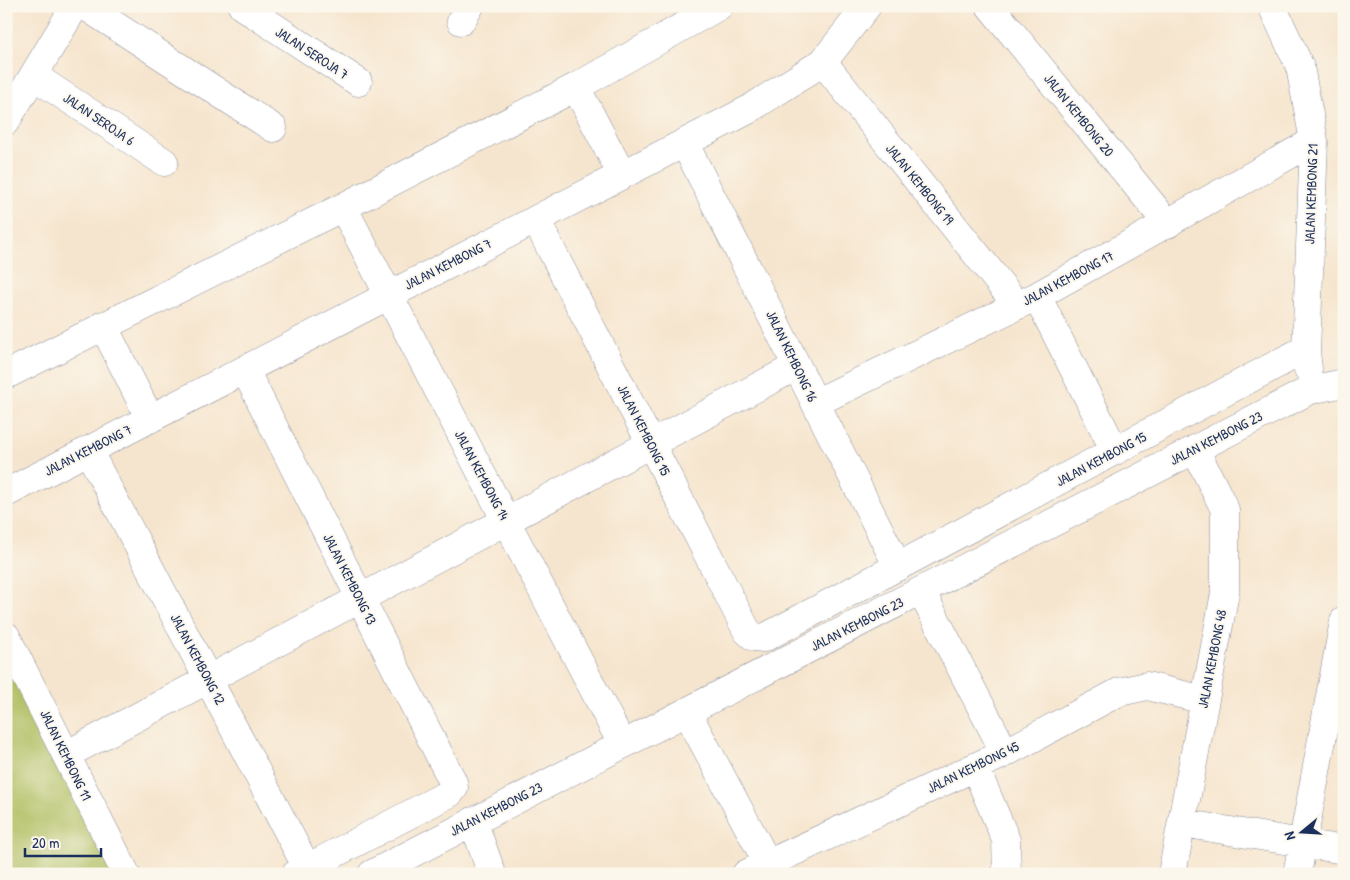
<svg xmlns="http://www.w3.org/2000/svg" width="1350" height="880" font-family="'Patrick Hand',sans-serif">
  <rect width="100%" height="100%" fill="#fbf7ec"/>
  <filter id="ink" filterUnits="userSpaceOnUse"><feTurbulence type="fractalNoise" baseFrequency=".02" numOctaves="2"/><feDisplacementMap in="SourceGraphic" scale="10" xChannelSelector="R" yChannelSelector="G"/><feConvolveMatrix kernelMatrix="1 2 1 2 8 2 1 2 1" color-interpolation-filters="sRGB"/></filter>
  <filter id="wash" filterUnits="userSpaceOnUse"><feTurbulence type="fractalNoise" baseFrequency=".0096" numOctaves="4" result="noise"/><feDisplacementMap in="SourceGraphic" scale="20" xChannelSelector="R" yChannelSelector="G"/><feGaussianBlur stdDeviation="1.12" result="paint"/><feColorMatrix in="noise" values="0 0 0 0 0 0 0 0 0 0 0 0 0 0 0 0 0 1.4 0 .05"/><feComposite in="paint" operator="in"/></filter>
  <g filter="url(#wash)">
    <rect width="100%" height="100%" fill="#f6e5ce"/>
    <path fill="#afbd5f" stroke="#65765e" d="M21 664 126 874H6V672Z"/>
  </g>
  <g filter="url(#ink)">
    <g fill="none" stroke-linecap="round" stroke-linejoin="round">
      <defs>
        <path id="minor" d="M85 6 273 128
          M242 6 358 82
          M990 6 1168 224
          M1272 6 1300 67 1314 141 1306 352 1308 369
          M461 21 470 6
          M823 62 1017 305
          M34 76 164 162
          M576 87 622 175
          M6 121 75 6
          M685 144 898 567
          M343 207 622 744
          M536 220 747 631 754 637 764 638 1296 354 1306 352
          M1037 296 1115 451
          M103 325 150 419
          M245 370 453 782 454 788 450 793 296 874
          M6 375 343 207 576 87 719 6
          M815 403 1037 296 1314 141
          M88 450 307 868
          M6 493 748 110 823 62 867 6
          M921 591 1005 753
          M6 636 126 874
          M687 712 768 864
          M66 755 797 366
          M975 767 1006 840 1007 874
          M473 821 492 874
          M1182 823 1344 850
          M372 874 1310 390 1344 383
          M746 874 1005 753 1119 692 1147 686 1204 700
          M1172 874 1225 593V510L1195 449
          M1297 874 1344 621"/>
      </defs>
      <use href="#minor" stroke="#888a96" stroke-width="29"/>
      <use href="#minor" stroke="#fff" stroke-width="28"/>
    </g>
  </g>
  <g text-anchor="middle" stroke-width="4" stroke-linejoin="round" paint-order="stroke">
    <g font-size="14" fill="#1b2f5e" stroke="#fbf7ec">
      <text transform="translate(312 53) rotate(33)" y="5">JALAN SEROJA 7</text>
      <text transform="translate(1079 115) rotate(51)" y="5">JALAN KEMBONG 20</text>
      <text transform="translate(99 119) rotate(34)" y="5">JALAN SEROJA 6</text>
      <text transform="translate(920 184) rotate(51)" y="5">JALAN KEMBONG 19</text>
      <text transform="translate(1311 194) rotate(-88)" y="5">JALAN KEMBONG 21</text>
      <text transform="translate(448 264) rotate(-27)" y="5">JALAN KEMBONG 7</text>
      <text transform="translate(1068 278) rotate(-28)" y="5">JALAN KEMBONG 17</text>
      <text transform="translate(792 356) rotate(64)" y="5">JALAN KEMBONG 16</text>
      <text transform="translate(644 430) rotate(63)" y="5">JALAN KEMBONG 15</text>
      <text transform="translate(1216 438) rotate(-27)" y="5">JALAN KEMBONG 23</text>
      <text transform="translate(88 450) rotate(-27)" y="5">JALAN KEMBONG 7</text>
      <text transform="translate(1101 459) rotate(-28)" y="5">JALAN KEMBONG 15</text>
      <text transform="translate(482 475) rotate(62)" y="5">JALAN KEMBONG 14</text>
      <text transform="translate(350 579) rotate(63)" y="5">JALAN KEMBONG 13</text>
      <text transform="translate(857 624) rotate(-27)" y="5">JALAN KEMBONG 23</text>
      <text transform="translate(198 659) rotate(62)" y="5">JALAN KEMBONG 12</text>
      <text transform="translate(1212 659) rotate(-79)" y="5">JALAN KEMBONG 48</text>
      <text transform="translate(66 755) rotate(64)" y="5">JALAN KEMBONG 11</text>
      <text transform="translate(973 767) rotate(-26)" y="5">JALAN KEMBONG 45</text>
      <text transform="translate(496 809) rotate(-27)" y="5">JALAN KEMBONG 23</text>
    </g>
  </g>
  <rect width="1350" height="880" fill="none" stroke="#fbf7ec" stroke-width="25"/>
  <g transform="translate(1302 832) rotate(252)" stroke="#fbf7ec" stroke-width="4" paint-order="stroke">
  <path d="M0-4L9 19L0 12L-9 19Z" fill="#1b2f5e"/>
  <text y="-8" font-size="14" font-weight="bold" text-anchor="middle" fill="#1b2f5e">N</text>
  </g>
  <path d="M25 848v8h76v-8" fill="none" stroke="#1b2f5e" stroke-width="2.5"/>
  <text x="32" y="848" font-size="15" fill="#1b2f5e" stroke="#fbf7ec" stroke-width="4" paint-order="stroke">20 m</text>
</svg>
